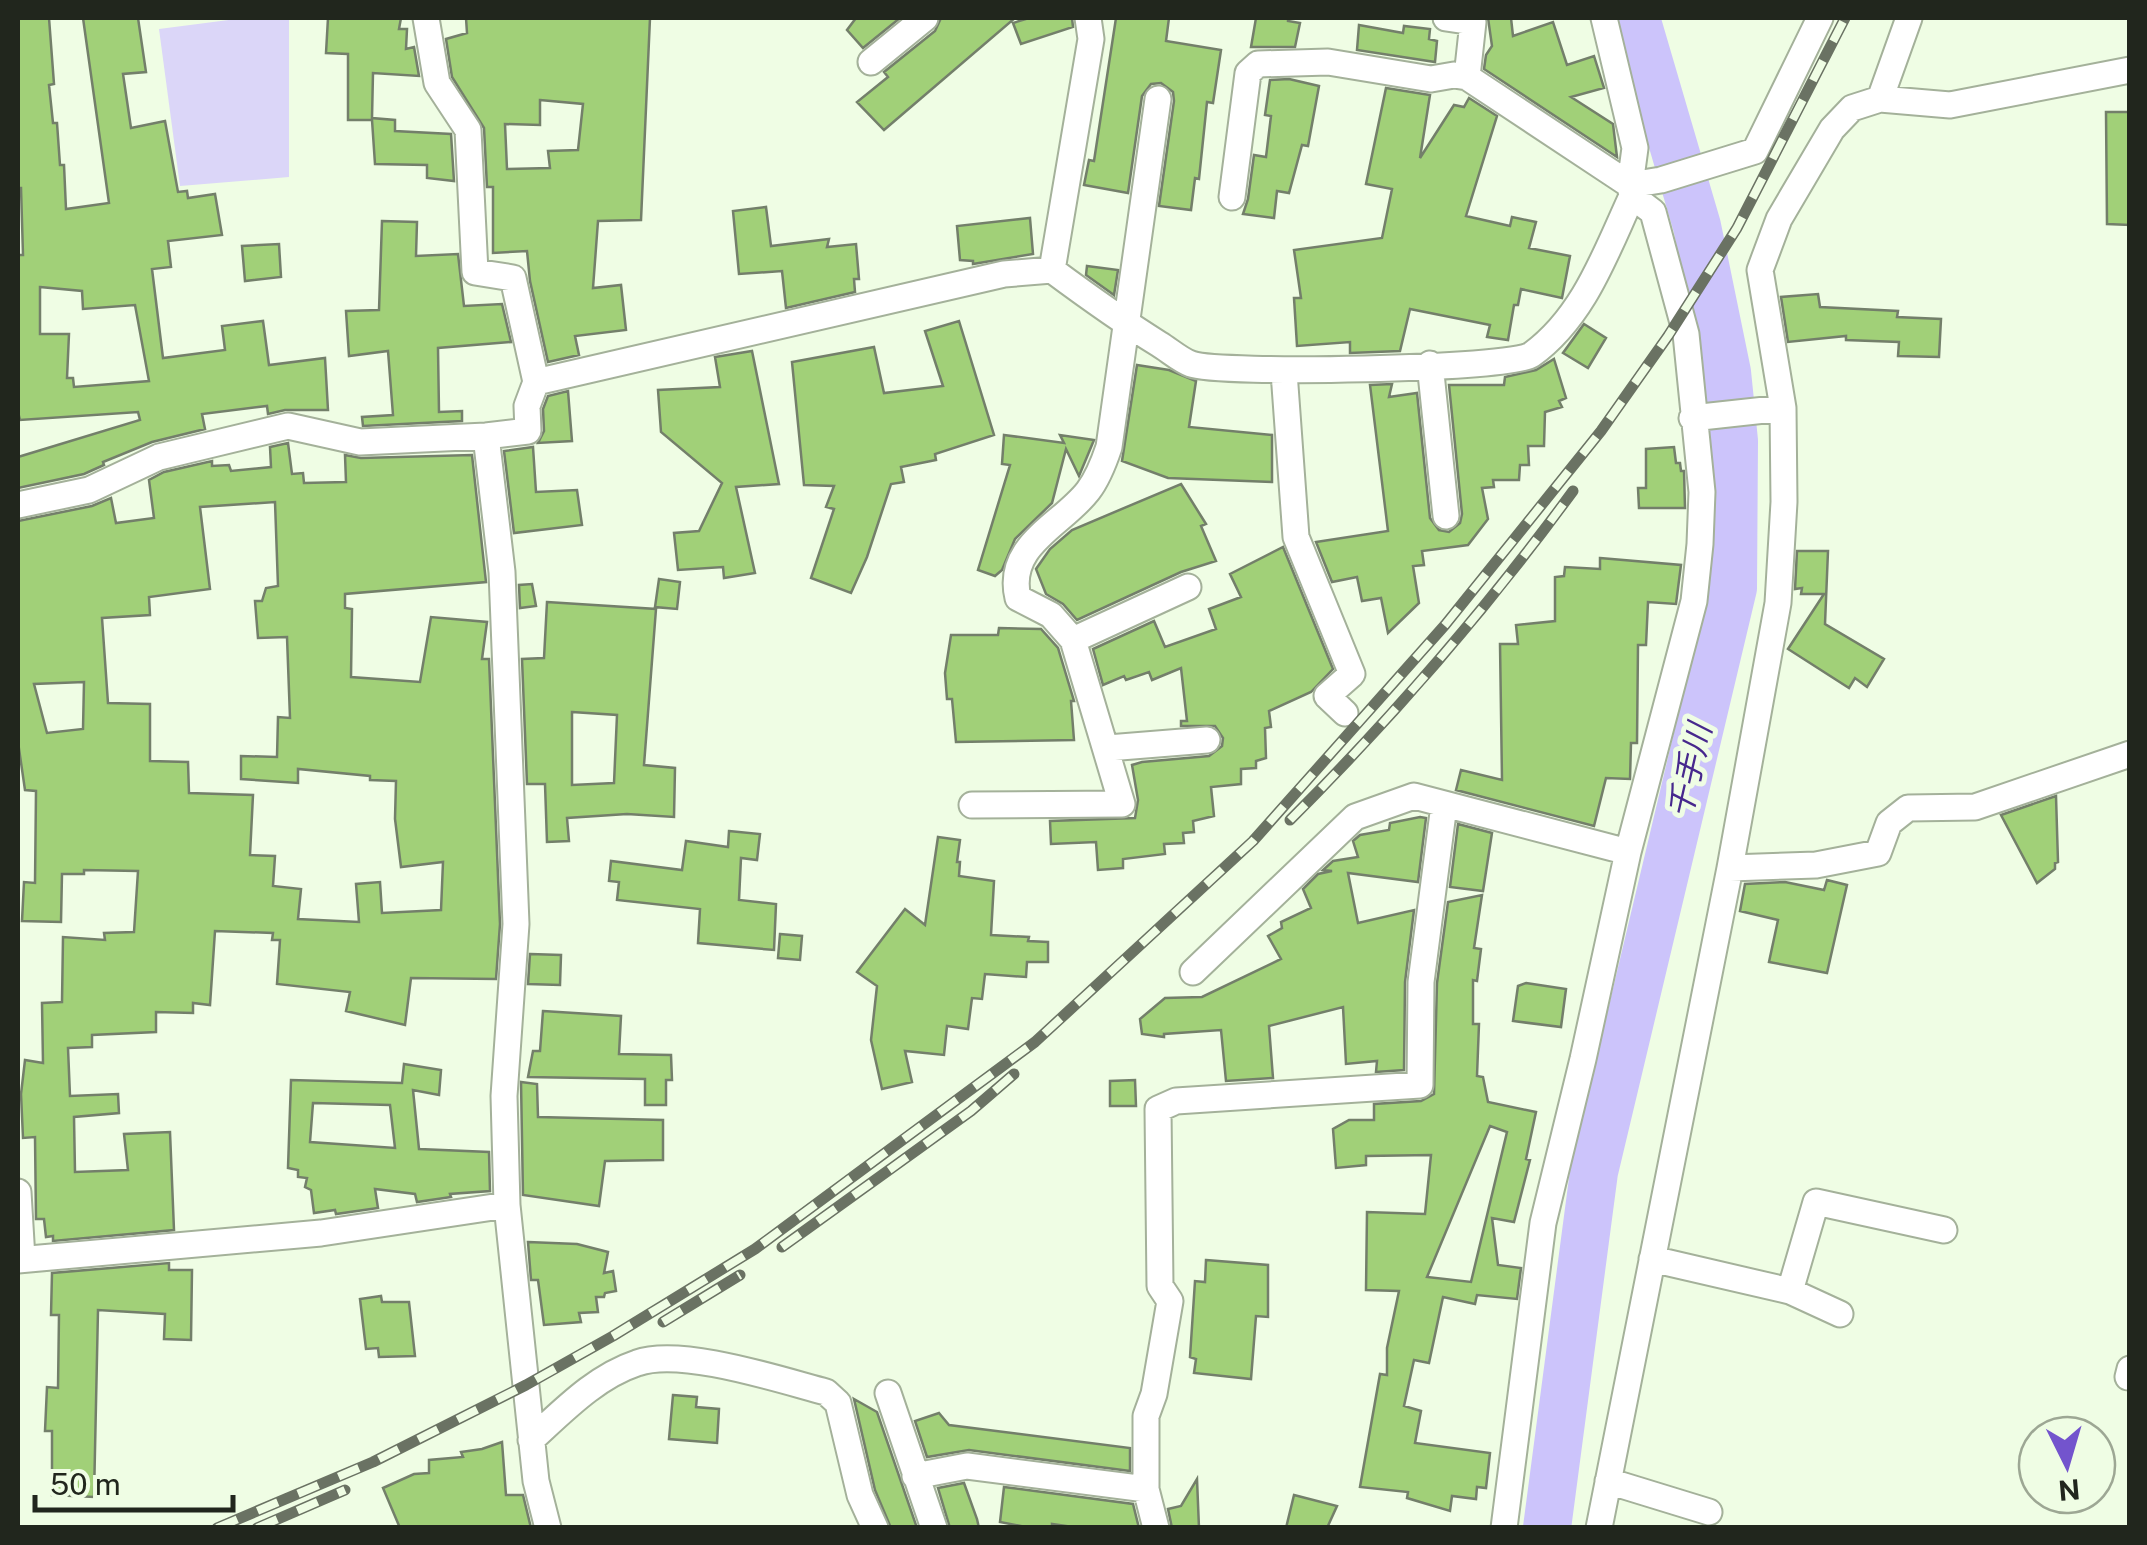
<svg xmlns="http://www.w3.org/2000/svg" width="2147" height="1545" font-family="'Public Sans','Noto Sans JP',sans-serif">
  <rect width="100%" height="100%" fill="#effde4"/>
  <path fill="#dbd6f8" d="M244 18H289V177L180 186 159 29Z"/>
  <g fill="none" stroke-linecap="round" stroke-linejoin="round">
    <path stroke="#ccc4fb" stroke-width="48" d="M1547 1528 1594 1172 1733 588 1734 441 1727 372 1697 226 1636 18"/>
  </g>
  <path fill="#a1d078" stroke="#737f6a" stroke-width="2.5" fill-rule="evenodd" d="M18 18H49L54 84 49 85 53 123H57L60 165H64L66 209 109 203 83 18H138L146 72 123 74 131 128 165 121 178 192 187 191 188 198 215 194 222 235 168 241 171 267 152 269 163 358 225 350 222 326 263 321 269 365 325 358 328 410H285L268 414 267 406 202 414 205 429 152 442 103 462 104 465 84 474 18 488V457L140 420 138 412 20 420 18 412V255H23L21 188H18ZM40 287 82 291 83 309 135 305 149 381 74 387 73 378H67L69 334H40Z
    M328 18H401L399 29H407L406 49 414 47 419 76 373 73 372 118 395 120V131L451 134 454 181 427 178V165L375 164 372 120H348V54L326 53Z
    M466 18H650L641 220 598 221 593 288 621 285 626 330 575 336 579 355 548 362 530 281 527 251 493 253V187H487L484 128 452 77 446 39 467 33ZM540 100 583 104 578 150 548 151 550 168 507 169 505 124 540 125Z
    M856 18H900L863 48 847 30Z
    M941 18H1015L884 130 857 102 888 77 884 72 935 31Z
    M1029 18H1072L1073 27 1021 44 1013 23Z
    M1116 18H1169L1166 41 1221 50 1213 103 1207 102 1199 179 1195 178 1191 210 1159 206 1174 101 1173 92 1161 83 1151 84 1142 96 1128 193 1084 185 1089 160 1094 161Z
    M1256 18H1288V21L1300 23 1295 47H1251Z
    M1488 18H1511L1513 36 1553 22 1567 65 1594 56 1604 88 1571 97 1613 124 1617 157 1484 69 1486 55 1492 46Z
    M1359 25 1403 33 1404 26 1430 29 1429 39 1437 41 1435 62 1357 50Z
    M1289 79 1319 86 1308 146 1302 145 1289 193 1277 191 1274 218 1243 214 1248 199 1254 155 1266 157 1271 116 1265 115 1270 80Z
    M1386 88 1430 95 1420 158 1454 105 1464 107 1469 98 1497 116 1466 216 1510 226 1512 217 1536 222 1529 248 1570 256 1562 298 1521 289 1518 305H1514L1508 340 1487 337 1490 325 1410 309 1400 351 1350 353V342L1297 346 1294 298H1301L1294 250 1382 238 1392 189 1366 184Z
    M2106 112H2130V225L2107 224Z
    M766 207 771 246 829 239 827 247 856 244 859 279H854L855 292 786 308 782 271 739 274 733 211Z
    M1030 218 1033 254 973 264V261L960 260 957 226Z
    M382 221 417 222 416 256 458 254 464 306 502 304 511 342 438 348 439 412 462 411V421L363 426 362 417 393 415 388 351 349 356 346 311 379 310Z
    M279 244 281 277 245 281 242 246Z
    M1087 266 1118 270 1114 295 1086 275Z
    M1818 294 1820 307 1898 311 1897 317 1941 319 1939 357 1898 356 1899 342 1846 340V336L1788 342 1781 297Z
    M959 321 994 435 935 454 936 460 901 467 904 482 891 484 867 557 851 593 811 578 834 509 826 507 834 486 804 485 792 362 874 347 884 393 943 386 925 331Z
    M1584 324 1606 338 1588 368 1563 353Z
    M752 351 779 484 736 487 755 573 724 578 723 567 678 570 674 533 699 531 722 483 661 432 658 390 720 387 715 357Z
    M1554 359 1566 398 1559 401 1562 407 1545 412 1544 446H1528L1529 465H1520L1519 480H1493L1494 487 1482 488 1488 519 1468 545 1422 551 1424 565 1413 566 1419 603 1388 633 1381 598 1362 601 1357 577 1332 582 1316 542 1388 531 1370 385 1392 384 1389 397 1417 393 1430 518 1439 530 1449 532 1460 523 1462 514 1449 385H1504L1505 377 1536 370Z
    M1137 365 1169 370 1196 381 1189 427 1272 435V482L1168 478 1122 461Z
    M568 391 572 441 538 443 544 431 543 409 548 396Z
    M1004 435 1064 443 1060 435 1094 440 1079 476 1066 449 1052 503 1015 539 1002 570 995 576 978 570 1010 465 1002 464Z
    M288 443 292 474 303 473 304 483 346 482 345 455 361 458 472 455 486 582 345 594V608L352 609 351 677 420 682 431 617 487 622 482 659H489L500 924 496 979 411 978 405 1025 346 1011 350 992 277 984 280 940H272L273 933 215 931 210 1005 193 1003V1013L156 1012V1032L92 1035V1047L68 1048 70 1096 118 1094 119 1113 74 1117 75 1172 128 1170 124 1134 170 1132 174 1230 53 1241V1236L46 1237 44 1219H36L35 1137 23 1138 21 1094 25 1060 43 1063 42 1003 62 1002 63 937 105 940 104 933 134 932 138 871 84 870V874H62L61 922 22 921 24 882 35 883 36 791 25 790 18 742V521L92 506 111 498 116 523 154 518 149 480 164 472 212 461V466L229 465 231 471 271 467 270 447ZM275 502 278 586 266 588 262 601H255L258 638 287 637 290 718 278 717 277 757 241 756V779L298 783V769L370 776V780L396 781 395 819 401 867 443 862 441 910 382 913 380 882 356 884 359 922 298 919 301 889 273 886 275 856 250 855 253 795 189 793 188 762 150 761V704L108 703 102 618 150 615 149 597 210 589 200 507ZM84 682 83 729 47 733 34 684Z
    M533 447 536 492 577 490 582 525 514 533 504 451Z
    M1674 447 1676 463H1680L1681 471H1684L1685 508H1639L1638 488H1646V449Z
    M1181 484 1206 524 1201 526 1216 561 1181 572 1077 620 1063 604 1046 594 1036 569 1050 549 1072 530Z
    M1283 547 1333 669 1311 692 1269 711 1271 727 1265 728 1266 758 1256 761V768L1241 769V784L1211 787 1214 816 1193 821 1194 832 1183 833 1184 843 1164 844 1165 854 1123 859V868L1098 870 1096 842 1051 844 1050 821 1135 818 1138 800 1132 765 1142 762 1209 756 1222 746 1223 738 1215 726H1181V721H1187L1181 668 1152 680 1149 672 1126 680 1124 676 1103 685 1093 649 1154 621 1165 647 1216 629 1209 609 1241 597 1230 574Z
    M1797 551H1828L1825 624 1884 659 1867 687 1855 678 1849 688 1788 649 1824 594H1801L1802 588 1795 589Z
    M1600 558 1681 565 1676 604 1648 602 1646 645H1638L1637 743H1631L1630 779 1606 778 1594 826 1456 790 1461 770 1502 780 1500 644H1518L1516 625 1555 621V577L1564 576 1565 567 1600 569Z
    M659 579 680 582 677 609 655 607Z
    M532 584 536 606 520 608 519 585Z
    M547 602 656 609 644 765 675 768 674 817 627 814 567 818 569 841 547 842 545 784H527L522 659 544 658ZM572 712 617 715 614 783 572 785Z
    M999 628 1041 629 1058 648 1074 701H1071L1074 740 956 742 952 699H947L945 673 951 635H998Z
    M2056 796 2058 862 2055 863V869L2037 883 2001 815Z
    M1420 817 1426 818 1418 882 1348 873 1358 923 1414 910 1405 982 1404 1070 1376 1072 1377 1061 1346 1064 1343 1007 1269 1026 1273 1078 1226 1081 1221 1030 1164 1034V1037L1142 1034 1140 1019 1165 998 1202 997 1281 959 1268 936 1282 928 1281 922 1311 908 1303 889 1318 874 1332 871 1323 870 1333 861 1358 857 1353 841 1360 835 1389 830 1390 823Z
    M1458 824 1492 833 1483 891 1450 887Z
    M729 831 760 834 757 860 741 858 739 900 776 904 774 950 698 943 700 909 617 900 619 882 609 881 611 861 682 870 686 841 728 847Z
    M938 837 960 840 957 862H960L959 876 994 881 991 935 1029 937 1028 941 1048 942V962H1027L1026 977 985 974 982 999 972 998 968 1029 947 1026 944 1055 905 1051 912 1082 882 1089 871 1040 877 986 857 972 905 909 925 925Z
    M1827 880 1847 885 1827 973 1769 962 1778 920 1740 911 1745 884 1785 882 1824 890Z
    M1482 895 1474 948 1481 949 1477 981 1473 980V1024H1479L1477 1076 1483 1077 1488 1102 1536 1112 1526 1159 1530 1160 1514 1222 1492 1218 1498 1265 1521 1268 1517 1299 1477 1295 1475 1304 1443 1297 1429 1363 1414 1360 1404 1406 1421 1411 1415 1443 1490 1453 1486 1488 1477 1487 1476 1499 1452 1496 1450 1511 1407 1498 1408 1492 1360 1487 1380 1374 1387 1375V1348L1399 1291 1366 1290 1367 1212 1425 1214 1431 1155 1366 1156V1165L1336 1168 1333 1129 1349 1120H1374V1104L1421 1101 1434 1094 1437 983 1448 902ZM1490 1126 1507 1132 1471 1282 1427 1277Z
    M780 934 802 936 800 960 778 958Z
    M530 954 561 955 560 985 528 984Z
    M1526 983 1566 989 1561 1027 1513 1021 1518 986Z
    M543 1011 621 1016 619 1054 671 1055 672 1080H666V1105H645V1079L528 1077 533 1051H540Z
    M404 1064 441 1070 439 1095 413 1090 419 1149 489 1152 490 1191 450 1194 451 1197 417 1202 415 1194 375 1189 378 1208 336 1214 335 1210 314 1213 311 1190 305 1187 307 1178 298 1177V1170L288 1168 291 1080 402 1083ZM313 1103 390 1105 395 1148 310 1142Z
    M1135 1080 1136 1106H1110V1081Z
    M521 1082 537 1084 538 1117 663 1120V1160L605 1161 599 1206 523 1195Z
    M528 1242 577 1244 608 1252 604 1273 613 1271 616 1291 605 1293 604 1297H596L598 1312 579 1313 581 1322 544 1325 538 1280H531Z
    M1206 1260 1268 1265V1317L1256 1316 1251 1379 1194 1373 1196 1359 1190 1357 1195 1281 1205 1282Z
    M169 1263V1270H192L191 1340 164 1339 165 1314 98 1310 94 1497 52 1495V1431H45L47 1387 58 1388 59 1315H51L52 1273Z
    M381 1296 382 1302H409L415 1356 379 1357 378 1348 366 1349 360 1299Z
    M673 1395 697 1397 696 1407 719 1409 717 1443 669 1439Z
    M854 1399 877 1412 917 1528H891L875 1490Z
    M939 1413 949 1425 1130 1448V1471L969 1450 927 1457 915 1421Z
    M502 1442 506 1495H523L531 1528H400L383 1488 414 1474 429 1473V1460L463 1457 461 1452 482 1449Z
    M1197 1479 1199 1528H1172L1168 1509 1181 1506Z
    M964 1483 977 1519 979 1528H950L938 1488Z
    M1004 1487 1133 1504 1139 1528H1080L1052 1524V1528H1031L1000 1522Z
    M1294 1495 1337 1506 1327 1528H1286Z"/>
  <g fill="none" stroke-linecap="round" stroke-linejoin="round">
    <defs>
      <path id="minor" d="M1446 18 1473 22 1467 77
        M871 62 925 18
        M1880 99 1909 18
        M1232 197 1248 73 1258 64 1328 62 1431 79 1454 75 1467 77 1630 185 1661 180 1755 151 1820 18
        M1052 270 1091 39 1088 18
        M1430 364 1446 516
        M1284 372 1296 537 1352 674 1327 696 1345 713
        M536 382 1004 274 1052 270C1087 296 1122 321 1159 344 1169 350 1180 360 1191 364 1220 375 1512 369 1531 355 1584 317 1606 252 1632 196L1630 185 1635 148 1604 18
        M1692 418 1783 408
        M486 436 502 572 516 924 504 1096 507 1205 536 1481 548 1528
        M18 505 89 490 159 457 288 426 360 442 486 436 528 431 527 406 536 382 513 278 475 272 468 130 437 83 426 18
        M1073 640 1188 587
        M1108 748 1207 740
        M972 805 1122 804 1073 640 1051 615 1018 598C1005 545 1062 525 1088 491 1098 478 1104 462 1109 447L1158 99
        M1730 868 1816 865 1878 853 1889 823 1908 808 1975 807 2130 754
        M1193 972 1355 817 1414 796 1628 852
        M18 1192 22 1259
        M1652 1259 1790 1291 1840 1314
        M18 1260 321 1233 507 1205
        M1790 1291 1816 1202 1944 1230
        M2128 1377 2130 1369
        M888 1393 934 1528
        M531 1440C563 1411 595 1377 637 1363 681 1347 780 1380 826 1392L838 1403 860 1495 875 1528
        M915 1476 967 1466 1146 1489
        M1608 1481 1709 1512
        M1156 1528 1146 1489V1416L1154 1394 1170 1301 1160 1286 1158 1109 1176 1101 1420 1085 1421 982 1444 805
        M1504 1528 1543 1223 1583 1059 1628 852 1694 601 1700 544 1702 492 1686 334 1653 212 1632 196
        M1599 1528 1730 868 1778 603 1784 502 1783 408 1760 270 1779 219 1832 129 1852 108 1880 99 1950 105 2130 70"/>
    </defs>
    <use href="#minor" stroke="#a4b19a" stroke-width="29"/>
    <use href="#minor" stroke="#fff" stroke-width="25"/>
    <defs>
      <path id="rail" d="M1290 820C1392 718 1488 607 1573 491
        M782 1247 971 1111 1014 1074
        M663 1322 740 1275
        M217 1528 373 1462 526 1385 613 1336 755 1249 1035 1042 1253 841 1445 625 1601 431 1668 336 1737 228 1845 18
        M257 1528 345 1490"/>
    </defs>
    <use href="#rail" stroke="#6a7263" stroke-width="11"/>
    <use href="#rail" stroke="#effde4" stroke-width="8" stroke-dasharray="22" stroke-linecap="butt"/>
  </g>
  <g text-anchor="middle" stroke-width="10" stroke-linejoin="round" paint-order="stroke">
    <g font-size="32" font-style="italic" fill="#47288d" stroke="#effde4">
      <text transform="translate(1690 771) rotate(-77)" y="11">千手川</text>
    </g>
  </g>
  <rect width="2147" height="1545" fill="none" stroke="#21261d" stroke-width="40"/>
  <g transform="translate(2067 1465) rotate(175)"><circle r="48" fill="#effde4" stroke="#9da794" stroke-width="2.5"/>
  <path d="M0-8L18 38L0 25L-18 38Z" fill="#7354cd"/>
  <text y="-15" font-size="28" font-weight="bold" text-anchor="middle" fill="#21261d">N</text>
  </g>
  <path d="M35 1495v15h198v-15" fill="none" stroke="#21261d" stroke-width="5"/>
  <text x="50" y="1495" font-size="30" fill="#21261d" stroke="#effde4" stroke-width="8" paint-order="stroke">50 m</text>
</svg>
